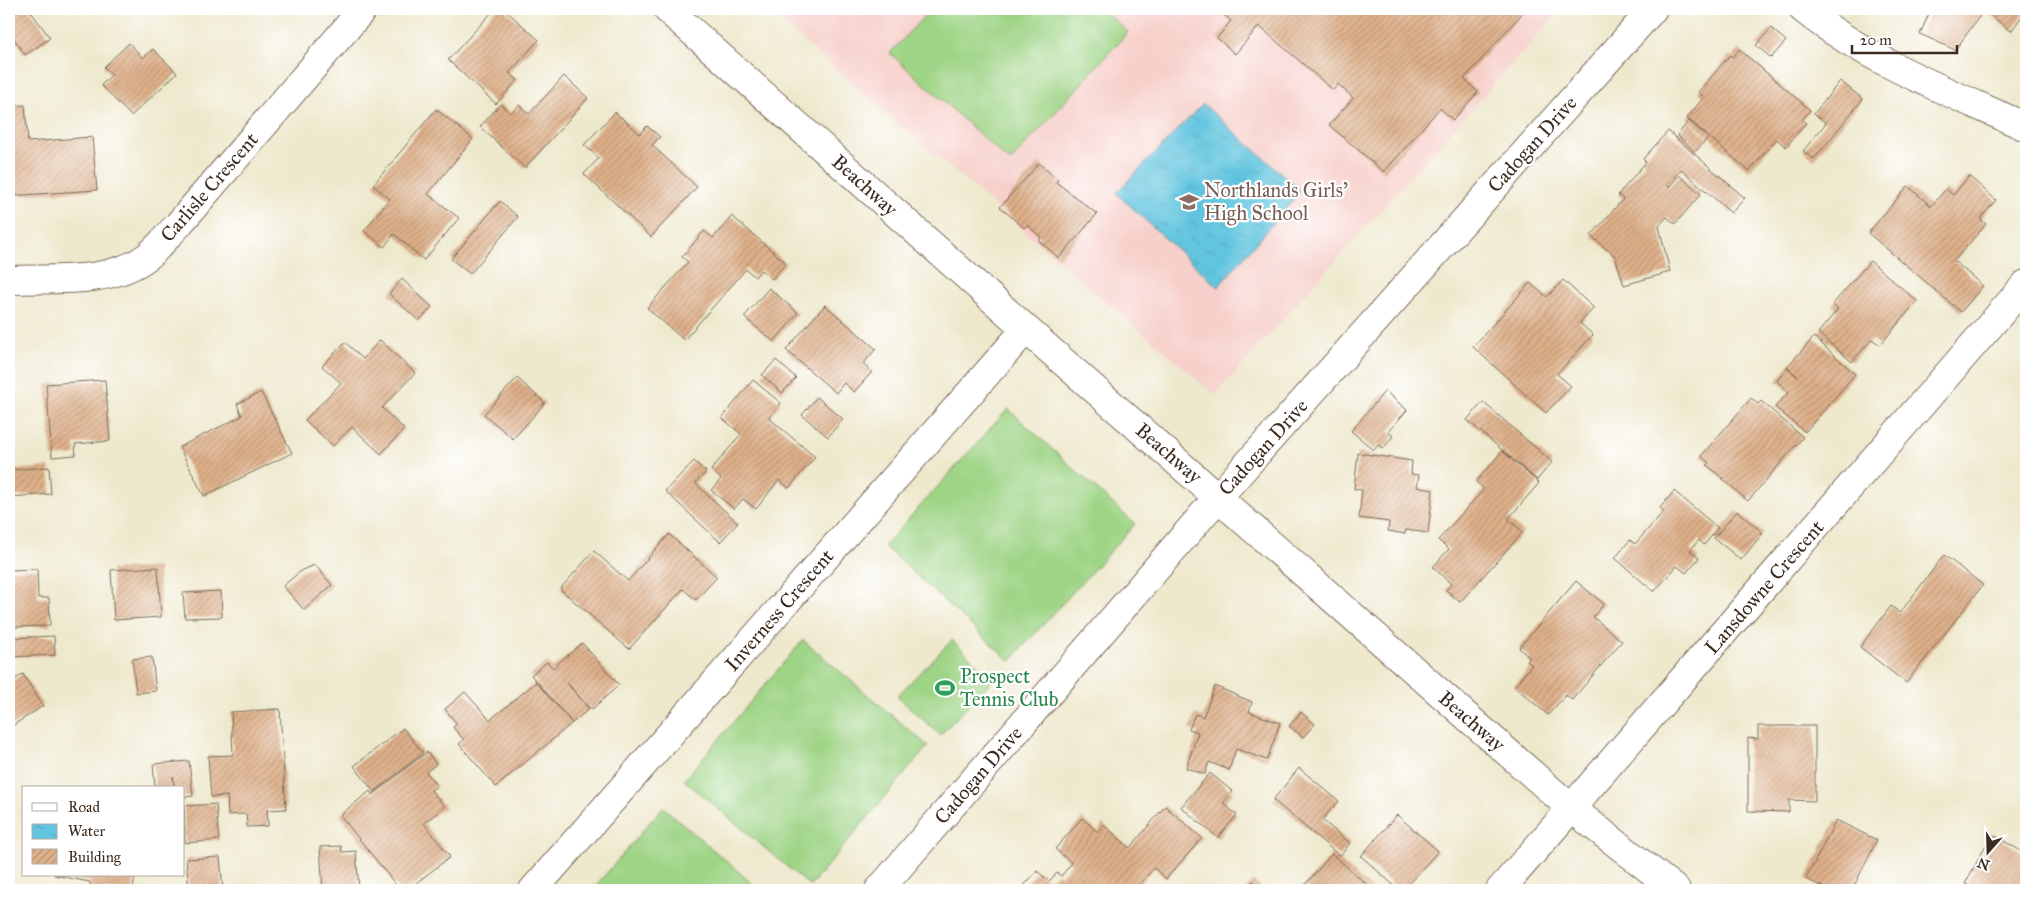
<svg xmlns="http://www.w3.org/2000/svg" width="2035" height="899" font-family="'IM FELL Great Primer',serif">
  <defs>
    <pattern id="water-ripples" width="26" height="14" patternUnits="userSpaceOnUse" patternTransform="scale(1.25)"><rect width="26" height="14" fill="#62c5df"/><path d="M2 4q2-2 4 0t4 0M15 11q2-2 4 0t4 0" fill="none" stroke="#56a9bf"/></pattern>
    <pattern id="building-hatch" width="6" height="6" patternUnits="userSpaceOnUse" patternTransform="scale(1.25)"><rect width="6" height="6" fill="#dfb18a"/><path d="M-1 1l2-2M0 6l6-6M5 7l2-2" fill="none" stroke="#b69070"/></pattern>
  </defs>
  <rect width="100%" height="100%" fill="#fff"/>
  <filter id="ink" filterUnits="userSpaceOnUse"><feTurbulence type="fractalNoise" baseFrequency=".02" numOctaves="2"/><feDisplacementMap in="SourceGraphic" scale="10" xChannelSelector="R" yChannelSelector="G"/><feConvolveMatrix kernelMatrix="1 2 1 2 8 2 1 2 1" color-interpolation-filters="sRGB"/></filter>
  <filter id="wash" filterUnits="userSpaceOnUse"><feTurbulence type="fractalNoise" baseFrequency=".0096" numOctaves="4" result="noise"/><feDisplacementMap in="SourceGraphic" scale="20" xChannelSelector="R" yChannelSelector="G"/><feGaussianBlur stdDeviation="1.12" result="paint"/><feColorMatrix in="noise" values="0 0 0 0 0 0 0 0 0 0 0 0 0 0 0 0 0 1.4 0 .05"/><feComposite in="paint" operator="in"/></filter>
  <g filter="url(#wash)">
    <rect width="100%" height="100%" fill="#eee8cc"/>
    <path fill="#f7d0cb" d="M766 9H1561L1215 395Z"/>
    <path fill="#9ed485" stroke="#6c7f52" d="M931 9H1102L1128 32 1010 162 890 53Z
      M1008 409 1135 524 1010 661 884 546Z
      M803 640 928 746 810 886 684 780Z
      M952 640 993 680 940 735 897 696Z
      M663 807 760 890H592Z"/>
    <path fill="url(#water-ripples)" stroke="#4e787e" d="M1203 104 1301 191 1218 287 1116 193Z"/>
    <g id="blocks">
      <path fill="url(#building-hatch)" d="M10 9H29L50 38 25 55 13 37 9 40Z
        M495 9H504L539 40 509 73 518 80 496 104 448 60Z
        M1217 9H1526L1464 79 1478 92 1453 120 1440 108 1384 172 1329 125 1353 98 1338 84 1333 90 1259 26 1235 54 1217 38 1231 21Z
        M1931 9H1973L1982 13 1955 50 1920 34Z
        M1983 9H2026V11L2011 31Z
        M1771 28 1786 41 1771 58 1756 45Z
        M129 43 143 58 153 49 177 73 131 116 101 85 112 75 104 67Z
        M1739 49 1810 110 1802 120 1806 123 1786 147 1777 139 1749 171 1687 118 1704 97 1698 92 1730 55 1733 57Z
        M564 76 588 98 525 168 480 127 500 104 511 113 519 105 529 114Z
        M1840 81 1863 99 1814 159 1803 151 1826 123 1814 114Z
        M25 105 28 142 92 137 97 190 9 196V106Z
        M436 109 473 139 428 194 459 218 424 260 394 234 384 247 364 231 390 199 373 185Z
        M615 112 640 134 647 126 660 137 652 145 697 187 651 237 584 174 599 158 584 145Z
        M1689 121 1708 138 1695 152 1677 135Z
        M1668 131 1745 198 1731 213 1681 169 1667 185 1669 187 1679 175 1701 194 1675 224 1667 217 1659 226 1670 272 1624 285 1615 256 1591 236 1623 199 1618 195 1646 162 1643 159Z
        M1039 163 1058 180 1056 182 1097 214 1059 258 1039 241 1041 237 1027 225 1024 228 1000 207Z
        M1969 176 1996 200 1980 219 1986 224 1954 261 1983 286 1961 312 1868 233 1908 186 1931 206 1946 189 1953 195Z
        M500 201 518 217 470 274 451 259Z
        M732 216 786 263 772 279 761 270 755 277 746 269 684 340 647 308 688 262 682 257 704 231 713 238Z
        M1870 261 1917 301 1880 345 1872 339 1852 362 1818 333 1838 309 1832 305Z
        M402 279 432 307 419 321 389 294Z
        M1563 280 1594 308 1580 323 1593 335 1557 374 1571 386 1546 413 1473 347 1530 283 1547 297Z
        M769 288 798 313 774 342 744 317Z
        M825 305 876 349 863 364 872 372 854 392 844 383 836 393 786 350Z
        M1814 337 1855 374 1805 432 1775 407 1789 392 1777 381 1787 368 1798 377 1787 367Z
        M380 340 415 373 382 408 404 429 381 454 352 427 333 446 305 420 341 383 322 366 345 342 363 359Z
        M776 360 796 378 782 393 762 375Z
        M517 378 545 403 513 439 484 414Z
        M105 380 110 441 75 444 76 455 52 457 46 384Z
        M753 380 781 403 769 418 815 457 789 488 779 480 756 509 743 499 734 509 711 490 721 479 711 470 741 434 722 418Z
        M1385 391 1407 410 1388 432 1393 436 1383 449 1378 445 1374 450 1351 431Z
        M261 392 292 453 204 496 179 447 242 416 237 404Z
        M817 397 843 419 828 437 802 415Z
        M1751 398 1758 404 1761 401 1803 437 1748 501 1707 465 1709 463 1701 456Z
        M1483 402 1552 462 1537 480 1467 420Z
        M1502 451 1539 483 1508 519 1523 532 1460 602 1446 590 1451 584 1433 567 1449 549 1438 540 1484 489 1476 482Z
        M1358 453 1412 461 1411 474 1419 475 1417 487 1433 490 1428 533 1406 530 1405 534 1388 531 1389 522 1359 518 1362 490 1354 489Z
        M694 461 706 472 695 483 738 523 720 542 665 491Z
        M49 467 51 494 9 497V470Z
        M1674 491 1718 528 1704 545 1699 540 1690 550 1699 558 1686 573 1677 566 1654 592 1615 558 1630 540 1635 544 1664 511 1660 508Z
        M1737 511 1763 533 1741 560 1714 538Z
        M669 534 717 577 696 600 683 589 629 649 560 589 594 551 628 581Z
        M1944 555 1983 585 1906 683 1860 647 1891 606 1900 613Z
        M315 565 332 585 304 610 283 586 302 570Z
        M158 567 161 617 114 620 111 570Z
        M37 569 38 598H49L50 626 13 627 12 597H9V570Z
        M1576 581 1604 604 1593 617 1622 641 1572 700 1566 695 1548 715 1514 686 1532 665 1527 661 1530 658 1519 648Z
        M221 591 222 617 185 618 183 593Z
        M54 636 55 655 9 657V638Z
        M582 643 619 685 591 710 567 683 589 709 572 723 531 675 547 662 553 668Z
        M152 657 156 691 136 693 132 659Z
        M9 674 13 681 23 674 43 706 9 728Z
        M536 682 572 723 496 787 459 744 464 740 453 727 457 724 445 709 465 692 490 720Z
        M1215 686 1252 702 1249 712 1280 723 1267 760 1236 749 1229 770 1209 762 1205 774 1186 768 1198 732 1189 729 1195 714 1203 717Z
        M280 709 286 809 267 810 268 826 247 827 246 814 228 815 227 796 211 797 208 756 233 755 231 712Z
        M1301 712 1315 724 1303 737 1289 726Z
        M1758 726H1815V801L1789 800V812L1748 811V738L1758 739Z
        M403 728 423 753 374 792 354 766Z
        M427 752 436 764 426 772 437 786 431 790 445 807 424 823 450 857 407 890H400L340 815 370 791 372 795Z
        M189 761 193 796 184 797V788H174L173 776 174 788H155L153 764Z
        M1299 768 1339 801 1322 820 1350 843 1340 856 1273 800Z
        M1210 773 1233 792 1223 803 1237 815 1218 838 1181 807Z
        M216 804 219 840 185 843 184 806Z
        M1165 806 1202 838 1166 879 1154 868 1135 890H1020L1037 871 1049 881 1057 873 1061 876 1072 863 1055 849 1082 818 1098 832 1103 824 1130 848Z
        M1397 815 1438 851 1403 890H1399L1361 856Z
        M1836 820 1877 840 1852 890H1829L1806 879Z
        M1992 834 2026 854V890H1972L1973 888 1965 884Z
        M341 846 342 852 356 851 359 890H323L320 847Z
        M9 850H10L12 879H9Z
        M1332 854 1373 890H1310L1304 886Z
        M220 857 223 890H189L186 859Z
        M54 875H135L133 890 90 889V882Z
        M1253 881 1264 890H1245Z"/>
    </g>
  </g>
  <g filter="url(#ink)">
    <use href="#blocks" fill-opacity="0" stroke="#7a6c5b" stroke-width="1"/>
    <g fill="none" stroke-linecap="round" stroke-linejoin="round">
      <defs>
        <path id="minor" d="M667 9 1026 329 1572 809 1676 890
          M1803 9C1868 61 1951 93 2026 127
          M9 280C53 278 111 285 148 256 159 247 168 235 178 225L363 9
          M533 890 1026 329
          M879 890 1219 496 1653 9
          M1500 890 2026 284"/>
      </defs>
      <use href="#minor" stroke="#7a6c5b" stroke-width="30"/>
      <use href="#minor" stroke="#fff" stroke-width="28"/>
    </g>
  </g>
  <defs>
    <symbol id="school-bare" viewBox="-9 -9 18 18"><path d="M0-5L7-2L0 1L-7-2ZM-4 1L0 2.5L4 1V4Q0 6-4 4Z" fill="#8d6e63" stroke="#fff" stroke-width="2.5" paint-order="stroke"/></symbol>
    <symbol id="stadium-bare" viewBox="-9 -9 18 18"><path d="M0-5a6.5 5 0 1 0 0 10a6.5 5 0 1 0 0-10ZM-3.5-1.8h7v3.6h-7Z" fill="#2e9e5b" stroke="#fff" stroke-width="2.5" paint-order="stroke"/></symbol>
  </defs>
  <g fill-rule="evenodd">
    <use href="#school-bare" x="1175" y="188" width="28" height="28"/>
    <use href="#stadium-bare" x="931" y="674" width="28" height="28"/>
  </g>
  <g text-anchor="middle" stroke-width="4.5" stroke-linejoin="round" paint-order="stroke">
    <g font-size="20" fill="#3b2a1e" stroke="#fff">
      <text transform="translate(1532 144) rotate(-48)" y="7">Cadogan Drive</text>
      <text transform="translate(865 185) rotate(42)" y="7">Beachway</text>
      <text transform="translate(209 187) rotate(-49)" y="7">Carlisle Crescent</text>
      <text transform="translate(1263 447) rotate(-48)" y="7">Cadogan Drive</text>
      <text transform="translate(1169 453) rotate(41)" y="7">Beachway</text>
      <text transform="translate(1764 587) rotate(-49)" y="7">Lansdowne Crescent</text>
      <text transform="translate(779 610) rotate(-49)" y="7">Inverness Crescent</text>
      <text transform="translate(1472 721) rotate(41)" y="7">Beachway</text>
      <text transform="translate(978 775) rotate(-49)" y="7">Cadogan Drive</text>
    </g>
    <g font-size="20" fill="#785e54" stroke="#fff" text-anchor="start">
      <text x="1204" y="197">Northlands Girls'<tspan x="1204" dy="23">High School</tspan></text>
    </g>
    <g font-size="20" fill="#27864d" stroke="#fff" text-anchor="start">
      <text x="960" y="683">Prospect<tspan x="960" dy="23">Tennis Club</tspan></text>
    </g>
  </g>
  <rect width="2035" height="899" fill="none" stroke="#fff" stroke-width="30"/>
  <rect x="22" y="786" width="162" height="90" fill="#ffffff" stroke="#b1aaa5"/>
  <rect x="32" y="803" width="25" height="8" fill="#ffffff" stroke="#b1aaa5"/>
  <text x="68" y="812" font-size="15" fill="#3b2a1e">Road</text>
  <rect x="32" y="824" width="25" height="15" fill="url(#water-ripples)" stroke="#b1aaa5"/>
  <text x="68" y="836" font-size="15" fill="#3b2a1e">Water</text>
  <rect x="32" y="849" width="25" height="15" fill="url(#building-hatch)" stroke="#b1aaa5"/>
  <text x="68" y="862" font-size="15" fill="#3b2a1e">Building</text>
  <g transform="translate(1988 852) rotate(200)" stroke="#ffffff" stroke-width="4" paint-order="stroke">
  <path d="M0-4L9 19L0 12L-9 19Z" fill="#3b2a1e"/>
  <text y="-8" font-size="14" font-weight="bold" text-anchor="middle" fill="#3b2a1e">N</text>
  </g>
  <path d="M1852 45v8h105v-8" fill="none" stroke="#3b2a1e" stroke-width="2.5"/>
  <text x="1860" y="45" font-size="15" fill="#3b2a1e" stroke="#ffffff" stroke-width="4" paint-order="stroke">20 m</text>
</svg>
